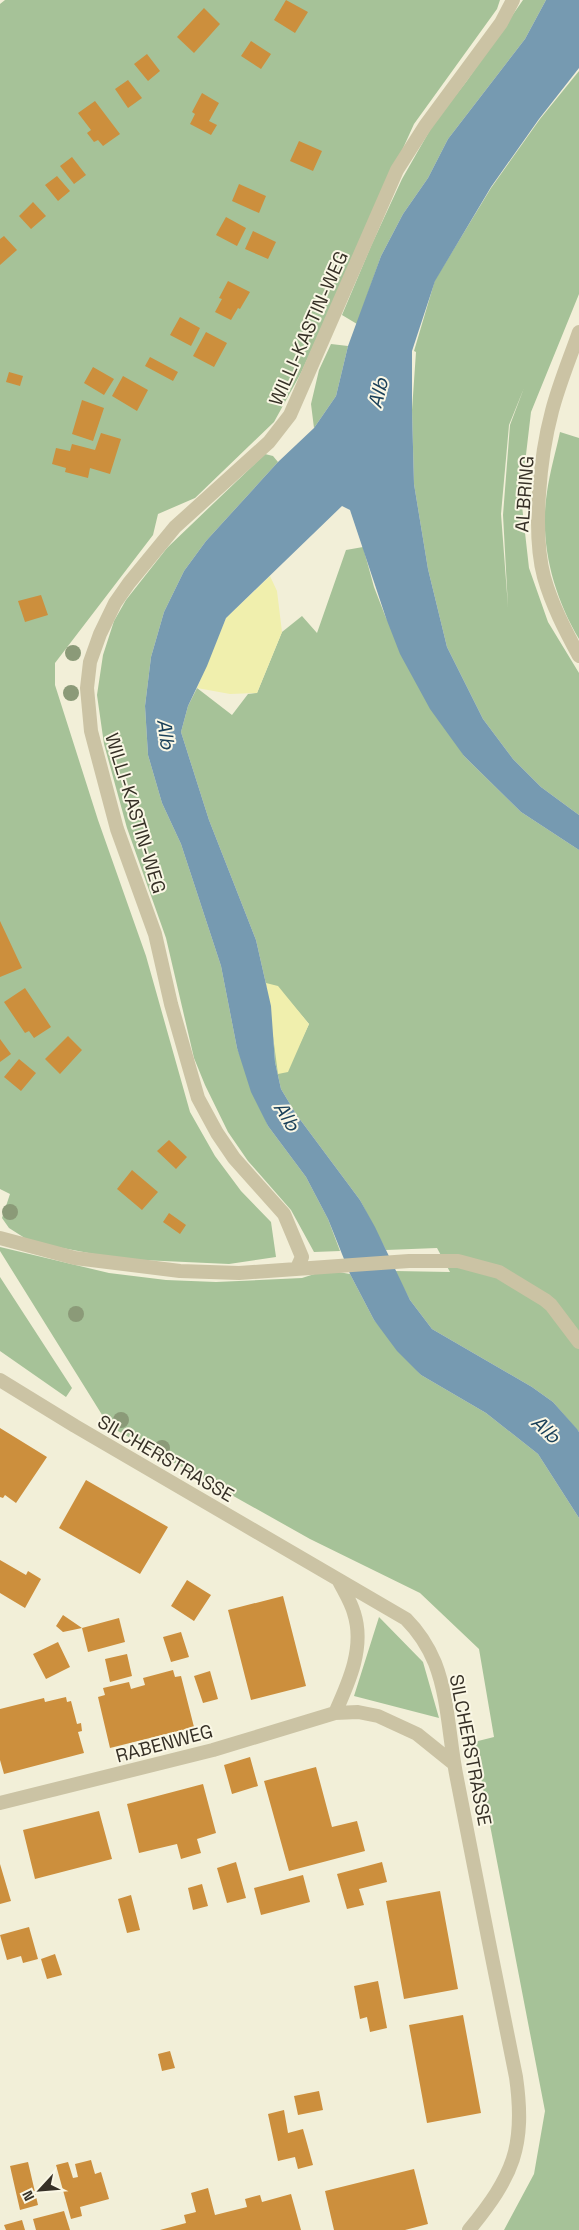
<svg xmlns="http://www.w3.org/2000/svg" width="579" height="2230" font-family="'Space Grotesk',sans-serif">
  <rect width="100%" height="100%" fill="#f2efd8"/>
  <path fill="#a6c298" fill-rule="evenodd" d="M5 0H500L497 9 414 124 301 373 274 422 195 498 158 514 153 535 55 663V685L98 820 146 956 190 1112 215 1156 241 1191 271 1222 276 1257 229 1264 120 1259 31 1242 9 1228 2 1218 10 1194 0 1189V4Z
    M523 0H546L525 39 448 139 428 178 403 214 381 256 357 324 342 315 371 246 402 179 434 123 466 82Z
    M579 71V294L531 412 521 497 529 568 548 622 579 673V815L541 787 513 759 483 719 447 647 428 569 414 484 412 410 416 352 414 351 435 280 491 188 540 119ZM524 388 510 425 503 515 508 607 501 514 509 425Z
    M331 344 348 346 336 396 314 428 311 404 319 370Z
    M560 432 579 438V639C553 595 539 542 547 492 550 471 556 451 560 432Z
    M265 454 273 456 278 462 206 541 184 571 164 612 151 657 145 706 148 755 162 803 181 844 221 966 237 1048 268 1126 306 1177 328 1219 340 1251 314 1252 291 1210 248 1161 228 1132 205 1085 194 1058 166 938 127 828 104 744 97 695 103 655 114 621 126 600 167 548Z
    M363 547 374 587 386 618 464 756 521 812 579 850V1432L553 1402 532 1387 432 1329 410 1300 395 1271 450 1272 437 1248 386 1250 360 1200 296 1114 281 1089 275 1062 271 1006 256 940 209 820 181 732 188 706 197 688 232 715 248 694 257 693 282 632 302 616 317 633 346 550ZM286 997 309 1024 293 1058Z
    M0 1247 109 1273 166 1280 216 1282 302 1278 327 1270 350 1274 374 1320 421 1375 486 1413 538 1454 579 1518V2230H504L534 2174 545 2111 474 1742 494 1737 479 1649 420 1593 310 1539 109 1426 0 1251Z
    M0 1277 72 1388 66 1397 0 1351Z
    M379 1617 423 1662 439 1718 354 1696Z"/>
  <path fill="#f0efad" d="M270 576 277 591 282 632 257 693 230 694 197 688 226 618Z
    M266 983 278 986 309 1024 288 1072 278 1074Z"/>
  <path fill="#769ab1" d="M546 0H579V68L539 119 491 187 435 281 412 351V410L414 484 428 569 447 647 483 719 513 759 541 787 579 815V850L521 812 464 756 430 709 400 654 386 618 350 510 342 506 226 618 207 666 188 706 181 732 209 820 256 940 271 1006 275 1062 281 1089 296 1114 360 1200 375 1227 410 1300 432 1329 532 1387 553 1402 577 1429 579 1432V1518L538 1454 486 1413 421 1375 397 1351 374 1320 350 1274 328 1219 306 1177 268 1126 251 1092 237 1048 221 966 181 844 162 803 148 755 145 706 151 657 164 612 184 571 206 541 278 462 314 428 336 396 348 346 381 256 403 214 428 178 448 139 525 39Z"/>
  <path fill="#cc8f3d" d="M286 0 308 12 295 33 274 20Z
    M204 8 220 24 194 53 177 37Z
    M251 41 271 54 261 69 241 56Z
    M147 54 160 71 148 81 134 64Z
    M128 80 142 98 128 108 115 89Z
    M202 93 219 103 209 121 217 125 211 135 190 124 195 114 192 112Z
    M95 101 120 134 103 146 98 140 94 142 87 133 91 130 78 113Z
    M299 141 322 151 313 171 290 161Z
    M72 157 86 175 74 184 60 166Z
    M57 176 70 191 58 201 45 185Z
    M239 184 266 196 259 213 232 201Z
    M33 202 46 216 31 229 19 216Z
    M226 217 246 228 237 246 216 235Z
    M253 231 276 242 268 259 245 249Z
    M4 236 17 250 0 265V239Z
    M228 281 250 292 240 309 238 308 231 320 215 312 222 299 219 298Z
    M180 317 200 328 191 346 170 335Z
    M206 332 227 343 214 367 193 356Z
    M150 357 178 372 173 381 145 366Z
    M93 367 114 379 104 395 84 383Z
    M9 372 23 376 20 386 6 382Z
    M123 376 148 390 137 411 112 396Z
    M82 400 104 408 93 441 72 434Z
    M101 433 121 439 110 474 90 468 88 478 65 472 66 468 52 464 56 448 70 451 72 444 95 450Z
    M41 595 48 615 25 622 18 601Z
    M0 921 22 968 0 977Z
    M25 988 51 1027 34 1038 29 1031 25 1033 4 1002Z
    M68 1036 82 1050 60 1074 45 1059Z
    M0 1039 11 1054 0 1062Z
    M19 1059 36 1073 21 1091 4 1077Z
    M169 1140 187 1157 176 1169 157 1151Z
    M132 1170 158 1192 142 1210 117 1189Z
    M169 1213 186 1225 180 1234 163 1222Z
    M0 1428 47 1457 16 1503 5 1495 3 1498 0 1497Z
    M86 1480 168 1527 140 1574 59 1528Z
    M0 1560 26 1575 28 1571 41 1579 25 1608 0 1593Z
    M187 1580 211 1595 194 1621 171 1606Z
    M283 1596 306 1686 251 1700 228 1610Z
    M63 1615 82 1628 63 1632 56 1626Z
    M119 1618 125 1642 88 1652 82 1628Z
    M181 1632 189 1657 171 1662 163 1637Z
    M58 1642 70 1667 46 1679 33 1654Z
    M127 1654 132 1676 110 1682 105 1659Z
    M173 1670 175 1677 181 1676 194 1727 110 1748 98 1697 105 1695 103 1688 129 1682 131 1689 145 1685 143 1678Z
    M210 1671 218 1699 203 1703 194 1676Z
    M66 1697 67 1702 71 1701 77 1724 81 1723 82 1731 78 1732 84 1753 4 1774 0 1760V1709L44 1698 45 1702Z
    M250 1757 258 1786 232 1794 224 1765Z
    M316 1767 332 1827 357 1821 365 1851 289 1871 264 1781Z
    M203 1784 216 1833 197 1839 201 1853 181 1859 177 1844 139 1853 127 1804Z
    M99 1811 112 1859 35 1879 23 1830Z
    M236 1862 246 1898 227 1903 217 1868Z
    M382 1862 387 1882 359 1889 364 1905 347 1909 337 1874Z
    M0 1864 11 1901 0 1904Z
    M303 1875 310 1902 261 1915 254 1888Z
    M202 1884 208 1906 193 1910 188 1888Z
    M440 1891 458 1989 404 1999 386 1901Z
    M131 1895 140 1930 127 1933 118 1899Z
    M29 1927 38 1959 23 1963 21 1956 7 1960 0 1935Z
    M55 1954 62 1975 47 1979 41 1959Z
    M378 1981 387 2028 370 2032 367 2017 360 2019 354 1986Z
    M463 2015 481 2113 427 2123 409 2025Z
    M170 2051 175 2068 162 2071 158 2054Z
    M319 2091 323 2110 298 2115 294 2096Z
    M284 2110 288 2133 303 2129 313 2165 298 2169 295 2157 278 2161 268 2114Z
    M91 2160 95 2174 101 2172 109 2199 80 2207 82 2216 71 2219 56 2165 68 2162 73 2178 78 2177 75 2164Z
    M28 2162 38 2205 20 2210 10 2166Z
    M414 2169 428 2224 405 2230H334L325 2191Z
    M208 2188 215 2215 247 2207 245 2199 260 2195 262 2202 291 2194 301 2230H160L186 2223 184 2215 196 2212 191 2193Z
    M64 2211 70 2230H36L33 2219Z
    M22 2220 25 2230H6L4 2225Z"/>
  <g fill="none" stroke-linecap="round" stroke-linejoin="round">
    <path stroke="#cbc3a4" stroke-width="14" d="M579 332C570 358 559 384 552 411 540 456 532 532 544 577 552 605 565 630 579 656
      M0 1238 75 1258 180 1271 239 1273 409 1261H458L499 1272 545 1300 551 1305 579 1342
      M297 1268 302 1257 284 1214 234 1158 217 1133 198 1098 171 1004 155 934 117 829 91 731 87 688 90 662 100 634 115 603 129 583 175 527 269 442 290 415 397 170 425 126 501 23 513 0"/>
    <path stroke="#cbc3a4" stroke-width="14" d="M0 1380 75 1426 406 1619C419 1632 428 1646 435 1663 449 1699 449 1741 457 1779 476 1878 496 1978 516 2077 526 2147 513 2176 469 2230
      M335 1713C349 1682 365 1647 354 1613 351 1602 344 1591 339 1581
      M0 1803 213 1750 335 1713 358 1712 378 1716 417 1734 453 1763"/>
  </g>
  <g fill="#8b9a78">
    <circle cx="73" cy="653" r="8"/>
    <circle cx="71" cy="693" r="8"/>
    <circle cx="10" cy="1212" r="8"/>
    <circle cx="76" cy="1314" r="8"/>
    <circle cx="121" cy="1420" r="8"/>
    <circle cx="162" cy="1448" r="8"/>
  </g>
  <g text-anchor="middle" stroke-width="4" stroke-linejoin="round" paint-order="stroke">
    <g font-size="19" fill="#363026" stroke="#faf7e5">
      <text transform="translate(308 328) rotate(-66)" y="7">WILLI-KASTIN-WEG</text>
      <text transform="translate(524 494) rotate(-86)" y="7">ALBRING</text>
      <text transform="translate(136 813) rotate(73)" y="7">WILLI-KASTIN-WEG</text>
      <text transform="translate(166 1458) rotate(30)" y="7">SILCHERSTRASSE</text>
      <text transform="translate(164 1743) rotate(-15)" y="7">RABENWEG</text>
      <text transform="translate(471 1750) rotate(79)" y="7">SILCHERSTRASSE</text>
    </g>
    <g font-size="20" font-style="italic" fill="#1a4059" stroke="#faf7e5">
      <text transform="translate(378 393) rotate(-76)" y="7">Alb</text>
      <text transform="translate(166 734) rotate(82)" y="7">Alb</text>
      <text transform="translate(287 1116) rotate(58)" y="7">Alb</text>
      <text transform="translate(546 1429) rotate(43)" y="7">Alb</text>
    </g>
  </g>
  <g transform="translate(40 2190) rotate(244)" stroke="#faf7e5" stroke-width="4" paint-order="stroke">
  <path d="M0-4L9 19L0 12L-9 19Z" fill="#363026"/>
  <text y="-8" font-size="14" font-weight="bold" text-anchor="middle" fill="#363026">N</text>
  </g>
</svg>
